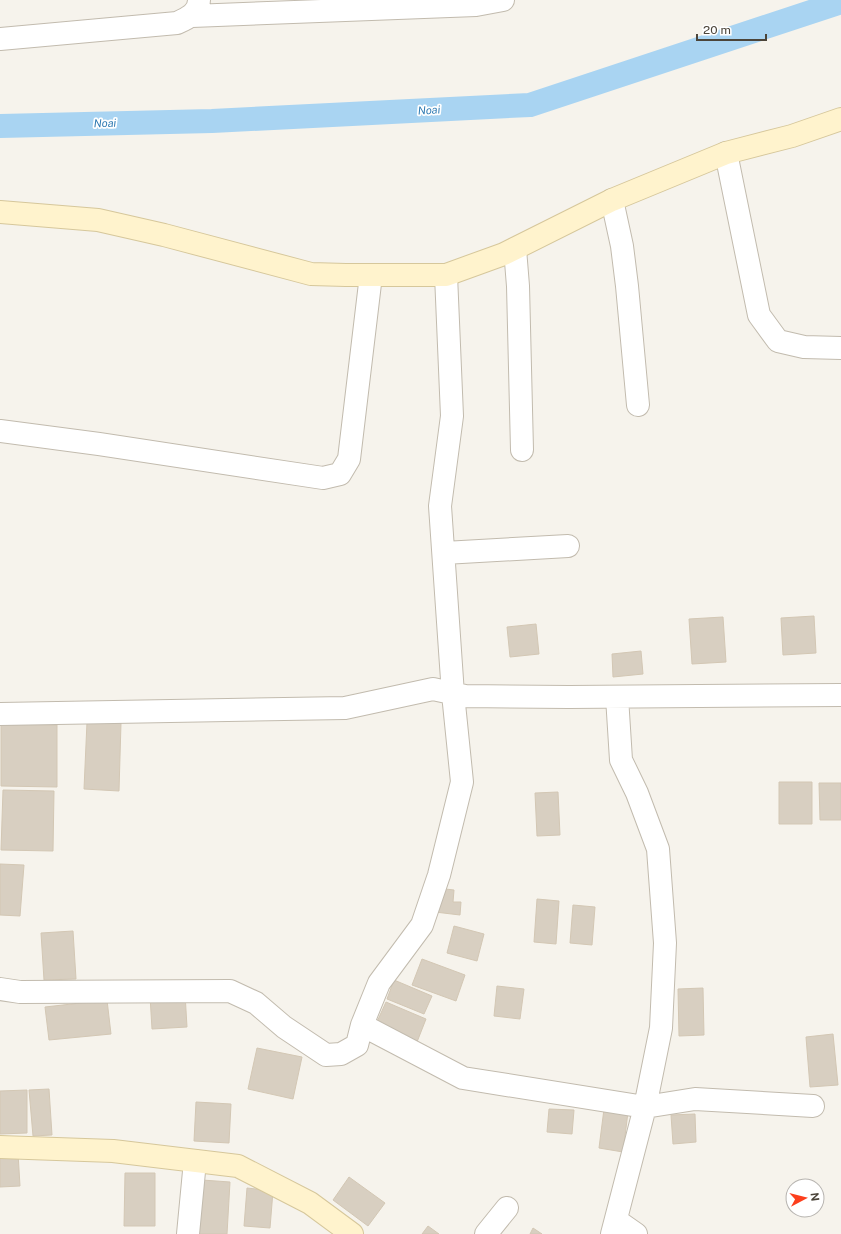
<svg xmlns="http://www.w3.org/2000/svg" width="841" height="1234" font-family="'Public Sans',sans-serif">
  <rect width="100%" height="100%" fill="#f6f3ec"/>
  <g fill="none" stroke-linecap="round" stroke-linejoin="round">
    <path stroke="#a9d4f2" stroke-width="24" d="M0 126 212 121 530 105 841 2"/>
  </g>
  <path fill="#d8cfc1" stroke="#d3c7b4" d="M814 616 816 653 783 655 781 618Z
    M723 617 726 662 692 664 689 619Z
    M536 624 539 654 510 657 507 627Z
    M641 651 643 674 613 677 612 654Z
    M87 722 121 723 119 791 84 789Z
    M1 724 57 725V787L1 786Z
    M779 782H812V824H779Z
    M819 783H841V820H820Z
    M3 790 54 791 53 851 1 850Z
    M558 792 560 835 537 836 535 793Z
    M0 864 24 865 20 916 0 915Z
    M437 888 454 890 453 902H461L460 915 435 912Z
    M537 899 559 901 556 944 534 942Z
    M573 905 595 907 592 945 570 943Z
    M454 926 484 934 477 961 447 953Z
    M73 931 76 979 44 980 41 933Z
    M422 959 465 975 456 1001 412 985Z
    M394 980 432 996 424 1014 387 999Z
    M497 986 524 989 520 1019 494 1016Z
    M703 988 704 1035 679 1036 678 989Z
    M185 993 187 1027 152 1029 150 996Z
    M107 1000 111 1034 49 1040 45 1007Z
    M386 1002 426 1019 417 1042 376 1024Z
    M833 1034 838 1085 810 1087 806 1037Z
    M257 1048 302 1057 293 1099 248 1089Z
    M49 1089 52 1135 33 1136 29 1090Z
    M27 1090V1133L0 1134V1091Z
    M196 1102 231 1104 229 1143 194 1141Z
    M549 1109 574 1110 572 1134 547 1132Z
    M604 1109 628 1112 623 1152 599 1148Z
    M695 1114 696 1142 673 1144 671 1115Z
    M18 1153 20 1186 0 1187V1154Z
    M125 1173H155V1226H124Z
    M349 1177 385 1203 368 1226 333 1200Z
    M202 1180 230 1182 227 1234H199Z
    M247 1188 273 1191 270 1228 244 1226Z
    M428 1226 439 1234H422Z
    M533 1228 542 1234H530Z"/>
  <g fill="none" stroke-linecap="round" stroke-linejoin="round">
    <defs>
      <path id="street" d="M192 16 476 5 503 0
        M0 39 177 23C188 18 199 13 199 0
        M726 153 759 315 778 341 804 347 841 348
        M612 200 622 246 627 286 638 405
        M515 249 518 286 522 450
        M0 431 99 444 323 478 340 474 349 459 371 275
        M444 553 568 546
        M0 714 345 708 433 689 465 696 569 697 841 695
        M0 989 20 992 230 991 256 1003 284 1027 326 1055 341 1054 357 1045 362 1025 379 983 422 925 439 875 462 782 453 694 440 506 452 416 446 275
        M362 1025 463 1078 645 1107 695 1099 813 1106
        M616 1220 636 1234
        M188 1234 195 1161
        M486 1234 507 1208
        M612 1234 645 1107 661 1028 665 943 658 849 637 793 621 760 617 697"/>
      <path id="secondary" d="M0 212 98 220 164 235 311 274 346 275H446L504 254 612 200 726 153 792 136 841 119
        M0 1147 113 1151 238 1166 310 1203 352 1234"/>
    </defs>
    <use href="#street" stroke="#c2bbae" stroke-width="24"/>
    <use href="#secondary" stroke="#d6c79b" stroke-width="24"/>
    <use href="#street" stroke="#fff" stroke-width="22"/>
    <use href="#secondary" stroke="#fff3cd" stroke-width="22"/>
  </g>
  <g text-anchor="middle" stroke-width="3.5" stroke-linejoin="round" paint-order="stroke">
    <g font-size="11" font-style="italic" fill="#2e7ab2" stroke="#fff">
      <text transform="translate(429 110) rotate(-3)" y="4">Noai</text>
      <text transform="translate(105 123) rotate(-1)" y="4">Noai</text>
    </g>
  </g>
  <g transform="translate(805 1198) rotate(83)"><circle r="19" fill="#ffffff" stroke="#b7b4b0"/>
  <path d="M0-3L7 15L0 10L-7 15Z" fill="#fc3f1d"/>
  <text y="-6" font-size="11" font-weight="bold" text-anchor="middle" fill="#4b4439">N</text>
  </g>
  <path d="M697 34v6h69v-6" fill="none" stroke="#4b4439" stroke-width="2"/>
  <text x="703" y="34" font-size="12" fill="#4b4439" stroke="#ffffff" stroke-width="3" paint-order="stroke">20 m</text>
</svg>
